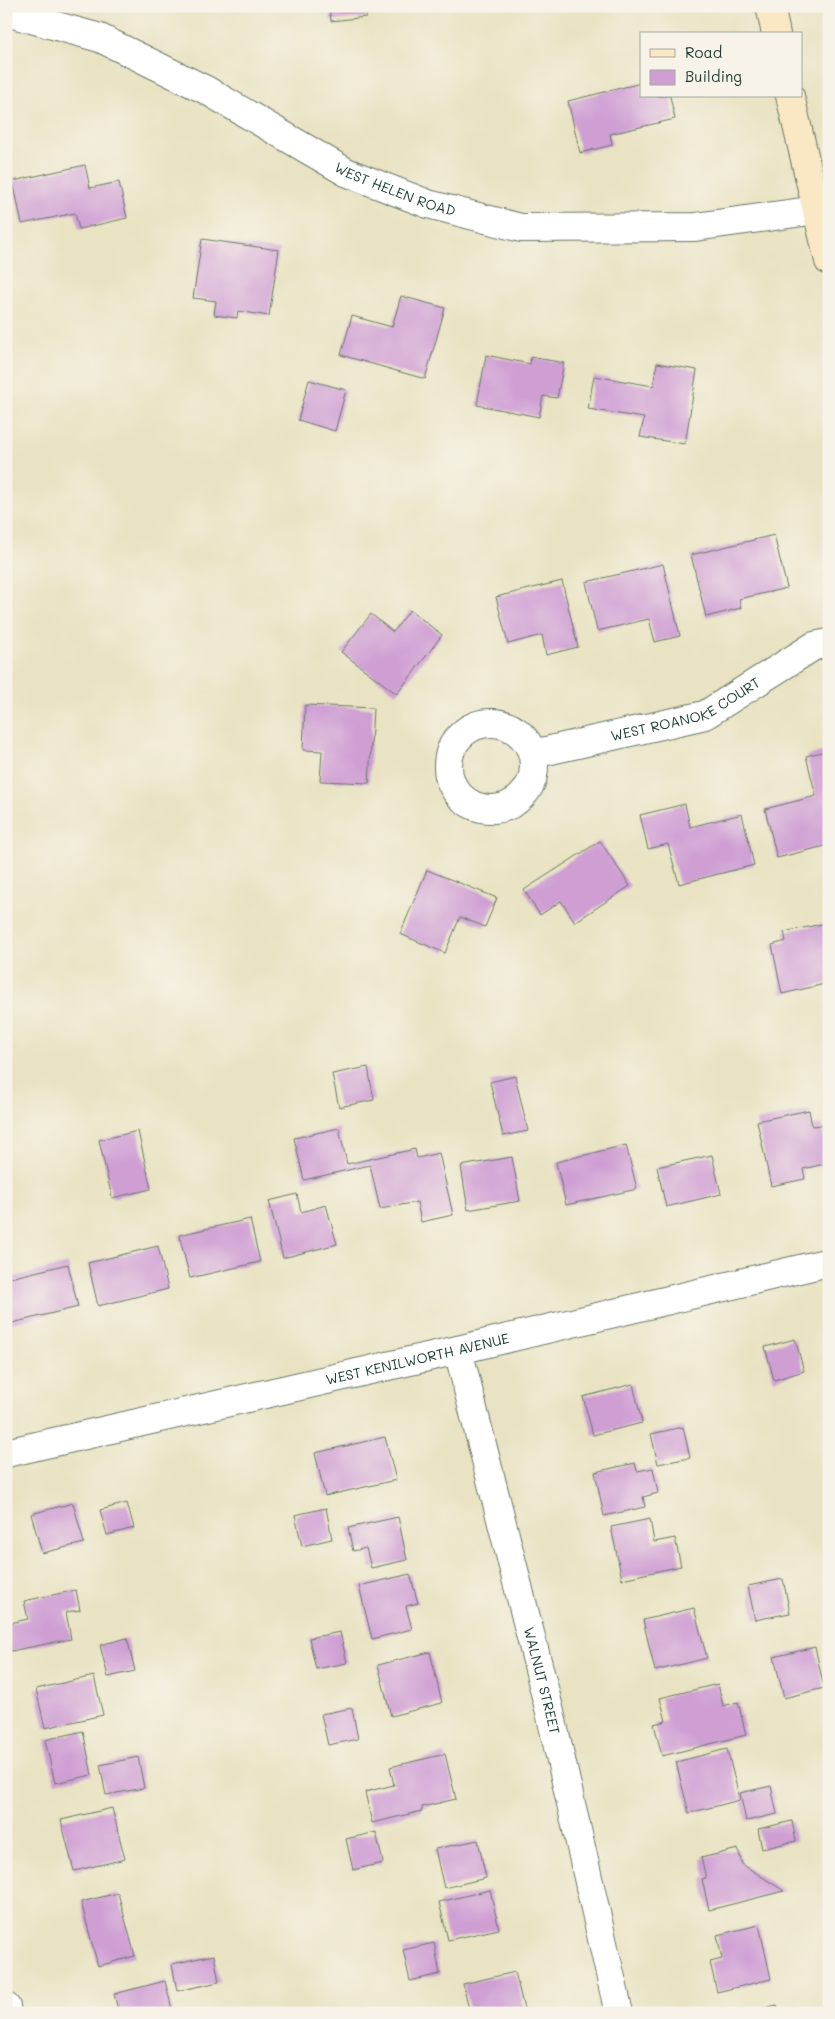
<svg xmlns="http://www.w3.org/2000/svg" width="835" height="2019" font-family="Mali,sans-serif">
  <rect width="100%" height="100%" fill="#f7f3e8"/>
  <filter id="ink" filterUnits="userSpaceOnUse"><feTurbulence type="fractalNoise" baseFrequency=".02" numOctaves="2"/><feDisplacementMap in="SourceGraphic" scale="10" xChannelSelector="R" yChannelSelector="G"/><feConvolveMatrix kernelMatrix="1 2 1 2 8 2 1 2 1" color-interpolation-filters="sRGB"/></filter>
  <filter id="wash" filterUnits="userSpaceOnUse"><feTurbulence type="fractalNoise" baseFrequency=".0096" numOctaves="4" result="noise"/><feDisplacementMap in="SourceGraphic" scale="20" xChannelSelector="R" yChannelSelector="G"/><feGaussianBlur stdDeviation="1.12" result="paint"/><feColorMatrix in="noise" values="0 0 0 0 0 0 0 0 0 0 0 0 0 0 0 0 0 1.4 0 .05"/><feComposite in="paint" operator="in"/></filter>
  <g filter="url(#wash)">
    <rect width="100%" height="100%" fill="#e9e3c3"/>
    <g id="blocks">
      <path fill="#cf9fd4" d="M329 6H365L366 17 331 21Z
        M641 83V96H670L675 119 610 134 612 145 580 153 568 101Z
        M85 165 90 188 119 182 127 218 79 229 75 213 22 224 13 181Z
        M202 239 279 250 269 316 238 311 237 318 214 315 216 301 193 298Z
        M401 296 445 308 425 379 341 355 352 316 392 327Z
        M486 355 530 364 531 357 564 363 557 398 543 396 539 417 477 405Z
        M657 363 697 370 685 444 640 437 644 418 588 409 594 376 653 386Z
        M309 380 346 390 335 431 298 420Z
        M774 535 787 588 739 599 741 608 706 617 691 555Z
        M663 564 680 636 655 642 649 619 597 631 586 582Z
        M562 581 578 647 546 655 542 635 508 644 496 597Z
        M410 610 442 635 397 694 341 652 371 614 393 632Z
        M305 705 373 708 369 783 320 781 322 751 303 750Z
        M829 750V845L777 858 765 809 816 796 806 756Z
        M685 804 690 827 742 814 754 865 679 884 668 844 648 849 640 815Z
        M600 841 630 886 575 922 561 901 540 915 524 890Z
        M427 870 497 898 485 927 460 917 445 953 400 934Z
        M822 924 829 948V983L782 994 772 945 786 941 784 932Z
        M368 1067 374 1100 339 1107 332 1074Z
        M515 1076 528 1131 503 1136 490 1082Z
        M809 1110 812 1126 822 1125 829 1163 803 1169 805 1179 771 1186 757 1121Z
        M339 1128 347 1164 415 1149 417 1158 439 1153 453 1215 421 1222 417 1202 380 1209 370 1165 304 1180 294 1138Z
        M138 1131 151 1189 112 1198 99 1140Z
        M626 1145 637 1189 566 1205 556 1162Z
        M712 1155 721 1194 666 1207 657 1167Z
        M512 1157 520 1201 468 1210 461 1166Z
        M297 1194 301 1212 326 1205 337 1244 283 1258 269 1201Z
        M250 1219 260 1262 190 1278 179 1235Z
        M158 1246 168 1289 98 1306 88 1263Z
        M68 1264 78 1307 8 1324 6 1279Z
        M795 1339 804 1371 774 1380 765 1347Z
        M633 1384 642 1423 593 1435 583 1397Z
        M683 1427 690 1458 658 1464 651 1434Z
        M385 1437 396 1480 325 1496 315 1453Z
        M635 1463 637 1471 653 1468 658 1493 643 1497 645 1507 604 1516 595 1472Z
        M73 1503 84 1543 42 1553 31 1514Z
        M127 1503 134 1528 107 1535 100 1510Z
        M326 1508 332 1539 302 1546 295 1515Z
        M398 1517 407 1560 371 1568 366 1548 353 1551 348 1528Z
        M650 1519 654 1542 675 1538 681 1566 622 1579 611 1527Z
        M410 1574 418 1603 406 1606 412 1629 372 1639 359 1586Z
        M783 1579 790 1613 755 1620 748 1586Z
        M76 1590 80 1610 66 1612 71 1639 11 1651 6 1624 28 1619 24 1601Z
        M694 1608 707 1658 655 1671 643 1620Z
        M340 1632 347 1663 316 1669 309 1638Z
        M127 1638 135 1671 108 1677 100 1645Z
        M815 1647 824 1688 784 1698 774 1657Z
        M430 1652 442 1703 391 1716 378 1665Z
        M94 1676 103 1715 45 1728 36 1689Z
        M718 1684 723 1706 738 1702 746 1735 662 1756 654 1724 666 1721 660 1698Z
        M352 1708 358 1739 328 1745 321 1714Z
        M83 1731 92 1775 55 1783 45 1740Z
        M727 1749 740 1800 689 1813 676 1762Z
        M445 1754 456 1799 422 1807V1811L372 1823 365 1792 394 1785 390 1767Z
        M138 1757 144 1788 106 1795 100 1765Z
        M771 1786 777 1814 746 1821 740 1793Z
        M112 1808 125 1859 74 1871 61 1820Z
        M792 1821 796 1841 762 1849 758 1829Z
        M376 1832 383 1863 353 1870 346 1839Z
        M478 1840 486 1878 444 1888 435 1849Z
        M738 1849 742 1864 784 1891 709 1910 702 1879 706 1878 701 1858Z
        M490 1890 499 1929 448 1940 439 1902Z
        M118 1893 135 1956 98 1966 81 1902Z
        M759 1925 771 1979 717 1992 710 1962 722 1959 717 1935Z
        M434 1943 440 1974 410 1981 403 1950Z
        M214 1955 219 1982 177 1991 172 1964Z
        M515 1972 525 2013H470L463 1984Z
        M165 1981 173 2013H119L114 1994Z
        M777 2005 779 2013H747V2012Z"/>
    </g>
  </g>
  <g filter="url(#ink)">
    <use href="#blocks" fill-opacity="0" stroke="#676" stroke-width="1"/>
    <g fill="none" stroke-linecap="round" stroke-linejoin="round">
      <defs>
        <g id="street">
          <path id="s1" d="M6 12 100 38 206 90 346 172 428 204 521 228 695 227 817 210"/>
          <circle cx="491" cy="766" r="43"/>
          <path id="s2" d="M533 754 705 715 814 646 829 643"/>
          <path id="s3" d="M458 1350 550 1712 619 2013"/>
          <path id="s4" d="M6 1453 458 1350 829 1262"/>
          <path d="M6 2007 7 2013"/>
        </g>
        <path id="secondary" d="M770 6 776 34
          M790 96 829 261"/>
      </defs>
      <use href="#street" stroke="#676" stroke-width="30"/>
      <use href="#secondary" stroke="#676" stroke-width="30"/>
      <use href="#street" stroke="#fff" stroke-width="28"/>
      <use href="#secondary" stroke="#fae7c3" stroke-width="28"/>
    </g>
  </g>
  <g text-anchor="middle" stroke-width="4.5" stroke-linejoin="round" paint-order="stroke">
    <g font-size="14" fill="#1f3d34" stroke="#f7f3e8">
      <text dy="5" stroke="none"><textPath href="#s1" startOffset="430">WEST HELEN ROAD</textPath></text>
      <text dy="5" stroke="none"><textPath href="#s2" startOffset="160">WEST ROANOKE COURT</textPath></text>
      <text dy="5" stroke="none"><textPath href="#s4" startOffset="422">WEST KENILWORTH AVENUE</textPath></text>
      <text dy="5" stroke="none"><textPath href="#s3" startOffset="341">WALNUT STREET</textPath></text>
    </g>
  </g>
  <rect width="835" height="2019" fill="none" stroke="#f7f3e8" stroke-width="25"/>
  <rect x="640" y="32" width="162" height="65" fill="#f7f3e8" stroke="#a1aaa0"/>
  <rect x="650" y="49" width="25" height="8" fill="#fae7c3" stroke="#a1aaa0"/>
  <text x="685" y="58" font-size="15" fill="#1f3d34">Road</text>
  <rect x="650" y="70" width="25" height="15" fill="#cf9fd4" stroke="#a1aaa0"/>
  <text x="685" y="82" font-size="15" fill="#1f3d34">Building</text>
</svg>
